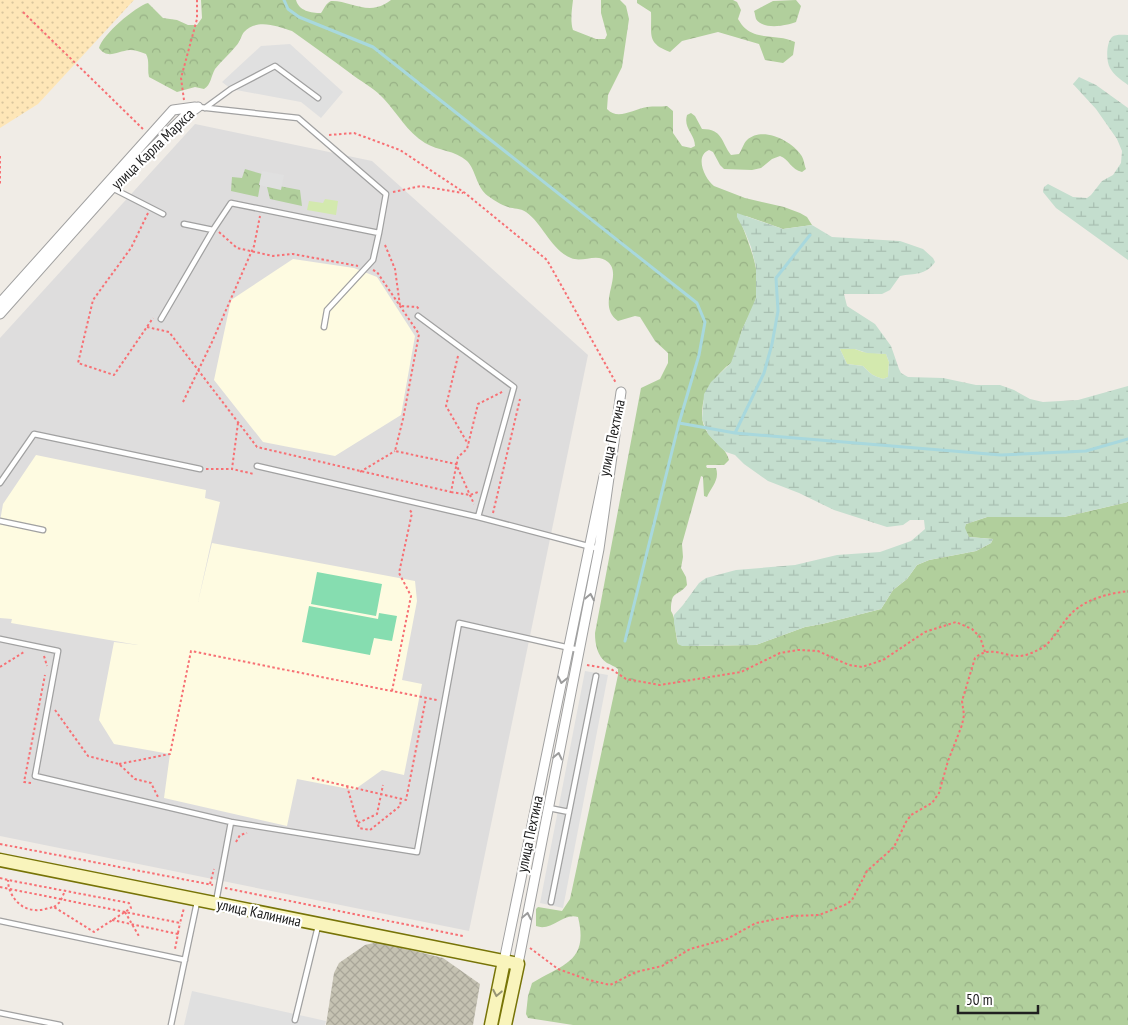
<svg xmlns="http://www.w3.org/2000/svg" width="1128" height="1025" font-family="'PT Sans Narrow',sans-serif">
  <defs>
    <pattern id="construction-cross-hatch" width="8" height="8" patternUnits="userSpaceOnUse" patternTransform="scale(1.25)"><rect width="8" height="8" fill="#c5c2b2"/><path d="M0 0l8 8M0 8l8-8" fill="none" stroke="#a9a699"/></pattern>
    <pattern id="forest-crowns" width="20" height="18" patternUnits="userSpaceOnUse" patternTransform="scale(1.25)"><rect width="20" height="18" fill="#b1cf9c"/><path d="M2 6a3 3 0 1 1 6 0M12 15a3 3 0 1 1 6 0" fill="none" stroke="#98b186"/></pattern>
    <pattern id="wetland-marsh" width="20" height="14" patternUnits="userSpaceOnUse" patternTransform="scale(1.25)"><rect width="20" height="14" fill="#c4dece"/><path d="M1 5h8M5 5V1M11 12h8M15 12V8" fill="none" stroke="#a8beb1"/></pattern>
    <pattern id="sand-dots" width="8" height="8" patternUnits="userSpaceOnUse" patternTransform="scale(1.25)"><rect width="8" height="8" fill="#fee6b7"/><path d="M2 2h.1M6 6h.1" fill="none" stroke="#d9c59d" stroke-width="1.8" stroke-linecap="round"/></pattern>
  </defs>
  <rect width="100%" height="100%" fill="#f0ece6"/>
  <path fill="#dedddd" d="M195 124 372 161 588 355 469 931 0 836V338Z"/>
  <path fill="#fefbe1" d="M293 259 354 268 377 277 415 336 401 415 335 456 263 442 214 380 231 300Z
    M36 455 206 490 205 498 220 502 198 602 212 543 415 581 417 601 402 680 422 684 404 775 382 770 354 790 297 779 287 826 164 798 170 754 114 744 99 720 114 642 138 645 11 623 12 619 0 618V521L3 504Z"/>
  <path fill="url(#construction-cross-hatch)" d="M378 942 443 958 480 984 473 1025H326L334 973 339 963 365 945Z"/>
  <path fill="#d3e9ae" d="M325 199 338 201 336 215 307 210 309 201 323 203Z
    M840 349H855L863 352 886 354 889 362 888 377 883 379C871 375 871 374 863 366L847 364Z"/>
  <path fill="url(#forest-crowns)" d="M201 0H296C299 11 311 13 321 13 324 9 326 3 331 1 345 0 362 11 377 7 382 6 387 3 391 0H573C572 9 570 21 573 30L596 39H605L607 35 601 13V0H620L626 6 629 19 622 67 608 95 607 109C618 121 633 109 647 107 654 106 660 107 667 106L673 111V133L682 146 691 148 695 146C695 134 683 128 687 115L691 113 695 116 702 129C723 129 721 142 731 155L739 154C742 150 743 144 747 140 762 126 791 140 801 155 804 159 804 164 806 169L802 172C791 170 789 159 780 156L772 159 761 168 752 170 724 169 720 165 713 152 709 150C694 156 705 179 714 186L745 198 784 207 800 213 807 217 812 225 783 229 746 216 742 225C750 247 762 274 756 298 753 309 747 319 742 330 739 340 738 353 732 362 731 364 728 365 726 367 710 383 702 393 702 416 703 439 725 443 729 460L724 465H707L706 466 707 468H716C720 480 711 487 707 497L704 496 703 477 701 476 682 544 683 557 681 568 686 577 687 585C677 598 671 589 671 611 676 618 675 635 678 644L695 646 756 645 805 627 822 624 877 610 881 609 893 590 907 579 917 565 929 560 976 551 991 543 993 539 969 537 964 528 966 524 987 517H1064L1128 502V1025H573L528 1018 526 1014 528 996 532 983C563 964 589 962 578 917 563 912 552 932 536 926V909L538 907 562 911 570 899 618 675V669C614 666 611 665 607 663 597 656 595 644 595 633L641 388 660 379 668 363V353L655 341 640 317 635 316 618 321C595 304 624 276 608 262 597 252 583 263 571 258 551 250 543 224 526 212 520 208 514 209 508 207 501 205 494 200 488 196 476 187 476 170 467 161 455 150 438 151 425 143 407 132 398 114 384 99 376 90 364 83 354 76 334 61 313 46 292 31 277 26 257 18 244 32 241 36 240 42 236 46 230 54 221 61 215 69 211 76 211 85 204 89L195 87 177 92 149 77C147 69 150 61 146 54 140 52 136 50 130 50 117 51 108 60 99 48 102 35 136 6 148 3L163 18 177 20 188 25H197L202 18Z
    M637 0H733L737 2 741 10 738 19C740 22 743 27 746 29 759 40 780 34 795 42L793 55 783 63 765 60 759 44 718 32 682 41 670 52C646 43 652 35 651 12L637 3Z
    M796 0 801 6 796 22C786 26 763 30 756 19 755 16 755 13 754 11L773 1Z
    M245 169 262 174 258 197 231 191 232 177 242 178Z
    M279 186 300 190 302 206 270 199 267 187Z"/>
  <path fill="url(#wetland-marsh)" fill-rule="evenodd" d="M1128 35V85C1121 80 1114 75 1110 68 1106 61 1106 43 1112 37 1116 34 1123 35 1128 35Z
    M1079 77 1096 85 1128 108V260L1056 208 1043 192 1044 187 1048 184 1073 197 1087 198 1091 195 1102 181 1113 175 1121 163 1122 151 1117 139 1096 109 1073 84Z
    M737 213 783 229 812 225 832 237 900 241 923 249 933 258 935 262C925 276 915 273 900 276L890 290 882 294H844L847 306 875 324 891 346 899 369 901 373 908 377 943 378 976 385H1000L1014 390 1030 399 1043 402 1078 400 1128 386V502L1064 517H987L966 524 965 528 969 537 993 539 991 543 976 551 929 560 917 565 907 579 893 590 881 609 877 610 822 624 805 627 756 645 682 646 678 644 674 623V615L683 605 699 583 706 578 736 570 795 565 837 555 880 552 911 541 925 529 924 520H910L903 525 887 527 834 510 799 493 768 481 744 464 735 455 726 452 720 447 708 434 702 419 704 394 711 382 731 363 742 330 756 298V267L751 247 745 232 737 217ZM840 349H855L867 353 886 354 889 362 888 377 883 379C871 375 871 374 863 366L847 364Z"/>
  <path fill="url(#sand-dots)" d="M0 0H134L38 104 0 128Z"/>
  <path fill="#86ddb0" d="M317 572 382 584 376 616 311 604Z
    M309 606 378 619 379 613 397 616 392 641 374 638 370 655 302 642Z"/>
  <path fill="#e0e0e0" d="M290 44 343 92 321 118 301 102 231 89 222 82 261 46Z
    M262 171 284 175 281 190 259 185Z
    M585 671 608 675 563 908 540 903Z
    M192 991 326 1021 325 1025H184Z"/>
  <g fill="none" stroke-linecap="round" stroke-linejoin="round">
    <path stroke="#a8d8dd" stroke-width="3" d="M284 0 288 9 299 17 373 47 697 303 705 322 699 355 679 423 625 641
      M679 423 735 433 764 373 772 344 778 311 776 278 810 235
      M735 433 1001 455 1086 451 1128 439"/>
    <defs>
      <path id="lane" d="M198 107 298 118 386 194 379 233
        M205 108 231 89 275 66 318 98
        M112 188 163 214
        M184 224 213 230 231 203 379 233 373 260 327 310 324 327
        M418 316 514 387 478 517
        M161 319 213 230
        M257 466 478 517 599 549
        M0 483 34 434 200 469
        M0 521 43 530
        M0 639 58 651 35 776 231 822 417 852 459 623 579 650
        M549 808 569 812 596 676
        M216 902 231 822
        M551 902 569 812
        M0 921 185 960
        M0 1013 60 1025
        M295 1020 318 926
        M171 1025 197 902"/>
      <path id="street" d="M0 303 173 110 195 107
        M0 314 112 188 184 117 198 107
        M504 961 604 476
        M518 964 599 549 621 392"/>
      <path id="secondary" d="M0 860 518 964 505 1025
        M491 1025 504 961"/>
    </defs>
    <use href="#lane" stroke="#a1a1a1" stroke-width="7"/>
    <use href="#street" stroke="#a1a1a1" stroke-width="11"/>
    <use href="#secondary" stroke="#777407" stroke-width="15"/>
    <path stroke="#f77074" stroke-width="2" stroke-dasharray="2.5 2.5" stroke-linecap="butt" d="M23 12 143 129
      M184 100 181 78 197 19V0
      M329 135 354 133 400 150 465 193 547 260 616 383
      M0 156V186
      M393 192 421 186 463 193
      M148 213 131 248 93 300 78 363 114 375 153 318
      M219 232 237 248 273 256 293 254 358 266
      M385 245 395 269 400 306 417 307 419 309
      M373 270 377 272 419 334 403 419 395 451 456 464 474 504
      M147 327 169 332 257 447 451 492 458 457 467 449 478 404 504 391
      M458 356 446 406 468 444
      M183 402 212 342 254 246 260 216
      M238 423 232 469 254 474
      M206 469H232
      M360 472 395 451
      M451 492 470 495 478 492
      M493 513 520 399
      M44 656 47 666
      M587 665 611 669 626 679 660 685 741 672 780 653 798 650 818 651 849 665 862 667 883 660 925 632 956 622 972 629 980 637 985 652
      M0 667 24 652
      M392 691 411 596 399 573 412 513 409 509
      M55 710 88 756 119 764 135 779 151 783 158 797
      M119 764 170 754 191 651 437 700
      M312 778 406 800 426 698
      M31 783 24 782 45 675
      M347 786 359 828 370 830 400 806 401 799
      M358 823 377 814 383 785
      M236 842 240 835 247 833
      M0 844 213 885
      M0 878 8 880 129 903 131 908 94 932 54 907C48 908 41 911 34 910 19 909 8 894 8 880
      M210 884 214 869
      M0 887 180 923 184 908
      M225 888 463 936
      M54 907 60 902 65 891
      M125 912 140 938
      M112 920 178 934 175 949
      M178 933 180 923
      M530 948 558 969 589 980 610 985 636 972 662 966 690 949 727 939 756 923 792 916 819 915 847 904 852 900 867 871 894 847 906 822 911 815 932 803 939 793 948 761 962 725 964 715 962 701 975 658C989 645 1003 656 1019 656 1025 656 1032 653 1038 650 1052 644 1059 627 1069 616 1084 599 1107 594 1128 591"/>
    <use href="#lane" stroke="#fff" stroke-width="4.5"/>
    <use href="#street" stroke="#fff" stroke-width="9"/>
    <use href="#secondary" stroke="#f9f4bc" stroke-width="12"/>
  </g>
  <defs><path id="oneway-chevron" d="M-2-3.5L2.5 0L-2 3.5" fill="none" stroke-width="1.6" stroke-linecap="round" stroke-linejoin="round" transform="scale(1.25)"/></defs>
  <g stroke="#9b9b9b">
    <use href="#oneway-chevron" transform="translate(590 597) rotate(-79)"/>
    <use href="#oneway-chevron" transform="translate(562 680) rotate(102)"/>
    <use href="#oneway-chevron" transform="translate(558 756) rotate(-78)"/>
    <use href="#oneway-chevron" transform="translate(527 916) rotate(-79)"/>
  </g>
  <use stroke="#979576" href="#oneway-chevron" transform="translate(497 993) rotate(101)"/>
  <g text-anchor="middle" stroke-width="4.5" stroke-linejoin="round" paint-order="stroke">
    <g font-size="15" fill="#202020" stroke="#fff">
      <text transform="translate(153 149) rotate(-44)" y="5">улица Карла Маркса</text>
      <text transform="translate(612 438) rotate(-78)" y="5">улица Пехтина</text>
      <text transform="translate(530 834) rotate(-78)" y="5">улица Пехтина</text>
      <text transform="translate(259 913) rotate(12)" y="5">улица Калинина</text>
    </g>
  </g>
  <path d="M958 1005v8h80v-8" fill="none" stroke="#202020" stroke-width="2.5"/>
  <text x="966" y="1005" font-size="15" fill="#202020" stroke="#ffffff" stroke-width="4" paint-order="stroke">50 m</text>
</svg>
